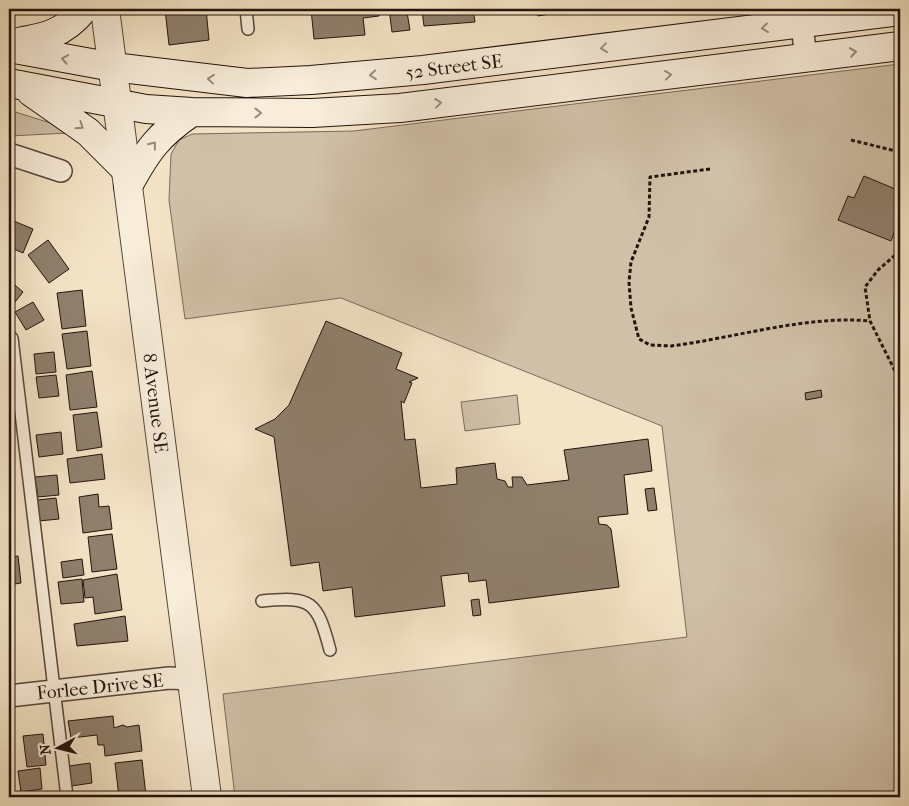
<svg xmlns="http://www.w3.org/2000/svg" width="909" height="806" font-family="'IM FELL French Canon',serif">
  <rect width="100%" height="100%" fill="#f4e4c6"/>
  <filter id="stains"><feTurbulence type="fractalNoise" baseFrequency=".004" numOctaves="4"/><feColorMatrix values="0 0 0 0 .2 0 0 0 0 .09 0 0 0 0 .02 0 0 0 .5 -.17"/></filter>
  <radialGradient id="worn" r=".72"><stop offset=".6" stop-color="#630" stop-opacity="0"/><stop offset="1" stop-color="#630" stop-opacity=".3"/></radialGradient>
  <path fill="#d0c0a7" stroke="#796a5a" d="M900 64V797H235L223 694 687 637 662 426 341 298 185 319 169 200 171 154 179 140 192 134 354 131Z
    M9 110 60 126 69 133 9 136Z
    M517 395 520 424 465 431 461 402Z"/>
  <path fill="#8f806d" stroke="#22130d" d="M165 9H206L209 40 169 45Z
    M311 9H378L379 16 363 18 365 35 314 39Z
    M389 9H473L475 22 424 26 422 10 407 12 410 30 392 32Z
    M537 9H548L549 14 538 16Z
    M864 176 900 191V218L891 241 838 220 848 196 854 198Z
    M9 219 33 229 23 253 9 247Z
    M48 240 69 269 49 283 28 255Z
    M9 280 23 292 11 307 9 306Z
    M82 290 86 326 62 329 57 293Z
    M33 302 44 320 26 330 15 312Z
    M326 321 402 353 396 369 418 378 409 382 412 383 404 403 401 401 405 440 415 439 421 488 457 484 456 468 495 463 497 479 505 481 508 487H513L512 477H522L527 485 569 480 564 450 648 439 652 471 624 475 628 514 598 517 599 524 607 525 611 529 619 587 489 603 486 580 469 582 468 573 441 576 445 606 355 617 352 587 323 591 319 562 291 566 274 437 255 429 275 419 289 405Z
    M87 331 91 366 67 369 62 334Z
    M54 352 56 372 36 374 34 354Z
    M92 371 97 407 70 410 66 375Z
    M56 375 59 396 39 398 36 377Z
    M821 390 822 397 806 400 805 393Z
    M97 412 102 447 77 451 73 415Z
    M61 432 63 454 39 457 36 435Z
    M102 454 105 479 70 483 67 459Z
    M57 475 59 495 38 497 35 477Z
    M654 488 657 510 648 511 645 489Z
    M98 494 99 507 109 506 112 529 83 533 79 497Z
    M56 498 59 519 39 521 37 500Z
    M112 534 117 569 92 572 88 537Z
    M18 556 21 583 9 585V557Z
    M82 559 84 575 63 578 61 562Z
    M117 574 122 610 95 614 93 597 85 598 83 580Z
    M82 579 84 602 61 604 58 582Z
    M9 588H11L13 607 9 608Z
    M479 599 481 615 473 616 471 600Z
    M125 616 128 641 77 646 74 624Z
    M113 716 114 728 123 725 127 727 139 725 142 751 105 756 104 745H98L97 735 71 738 68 721Z
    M43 734 46 765 27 767 23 736Z
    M9 743H11L14 766H9Z
    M142 760 146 796 119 797 115 763Z
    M90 763 92 783 71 786 69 766Z
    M40 768 42 789 21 792 18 771Z"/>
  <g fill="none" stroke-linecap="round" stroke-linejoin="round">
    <defs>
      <path id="service" d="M246 9 248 29
        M9 336 12 338 67 797
        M262 601C312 596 317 601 330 650"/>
      <path id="minor" d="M800 9 806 58
        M9 154 61 171
        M9 696 169 678 192 679"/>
      <path id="tertiary" d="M105 9 207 797"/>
      <path id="secondary" d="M11 43C43 38 63 35 84 9
        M9 48 113 67 247 83 311 80 423 70 900 11
        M9 83 146 109 192 112 312 113 400 108 900 46
        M31 92 88 132 126 170
        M128 186C147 151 158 135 192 112"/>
    </defs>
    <use href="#service" stroke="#56473b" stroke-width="14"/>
    <use href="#minor" stroke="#56473b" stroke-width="24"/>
    <use href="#tertiary" stroke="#56473b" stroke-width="30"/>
    <use href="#secondary" stroke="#22130d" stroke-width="30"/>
    <path stroke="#22130d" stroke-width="3" stroke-dasharray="4 2.5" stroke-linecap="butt" d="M851 140 900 152
      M710 169 650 177 649 217 631 262 629 282 631 308 639 339 650 345 671 346C735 338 806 315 870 321
      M900 251 878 270 865 287 870 321 900 381"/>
    <use href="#service" stroke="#f8edda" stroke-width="11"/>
    <use href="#minor" stroke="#f8edda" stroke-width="21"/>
    <use href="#tertiary" stroke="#f8edda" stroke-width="28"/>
    <use href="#secondary" stroke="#f8edda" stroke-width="28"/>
  </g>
  <defs><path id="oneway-chevron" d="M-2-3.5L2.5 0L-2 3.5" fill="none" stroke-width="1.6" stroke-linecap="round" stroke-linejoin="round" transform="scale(1.25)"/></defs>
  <g stroke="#988b7e">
    <use href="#oneway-chevron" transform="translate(765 28) rotate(173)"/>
    <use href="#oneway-chevron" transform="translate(604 48) rotate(173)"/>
    <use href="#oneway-chevron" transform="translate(853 52) rotate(-8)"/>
    <use href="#oneway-chevron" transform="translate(65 59) rotate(-169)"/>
    <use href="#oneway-chevron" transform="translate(373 75) rotate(175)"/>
    <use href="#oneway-chevron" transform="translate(668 75) rotate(-7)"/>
    <use href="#oneway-chevron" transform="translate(211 79) rotate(-174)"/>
    <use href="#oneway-chevron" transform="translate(438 103) rotate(-7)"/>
    <use href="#oneway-chevron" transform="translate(258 113)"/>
    <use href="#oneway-chevron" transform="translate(80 126) rotate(34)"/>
    <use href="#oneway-chevron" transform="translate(153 145) rotate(-52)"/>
  </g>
  <g text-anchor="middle" stroke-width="5" stroke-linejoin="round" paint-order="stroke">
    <g font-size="19" fill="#22130d" stroke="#f8edda">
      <text transform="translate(454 66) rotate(-7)" y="7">52 Street SE</text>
      <text transform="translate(156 403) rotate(83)" y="7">8 Avenue SE</text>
      <text transform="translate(100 686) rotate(-6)" y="7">Forlee Drive SE</text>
    </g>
  </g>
  <rect width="909" height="806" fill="none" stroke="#f4e4c6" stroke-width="30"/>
  <rect x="10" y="10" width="889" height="786" fill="none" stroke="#22130d" stroke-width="2.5"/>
  <rect x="15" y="15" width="879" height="776" fill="none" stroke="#22130d"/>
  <g transform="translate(58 748) rotate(263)" stroke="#f8edda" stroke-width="4" paint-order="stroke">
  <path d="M0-4L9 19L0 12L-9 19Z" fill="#22130d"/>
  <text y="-8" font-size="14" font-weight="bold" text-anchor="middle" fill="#22130d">N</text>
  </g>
  <rect width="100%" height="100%" filter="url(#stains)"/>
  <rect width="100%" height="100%" fill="url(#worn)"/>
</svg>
